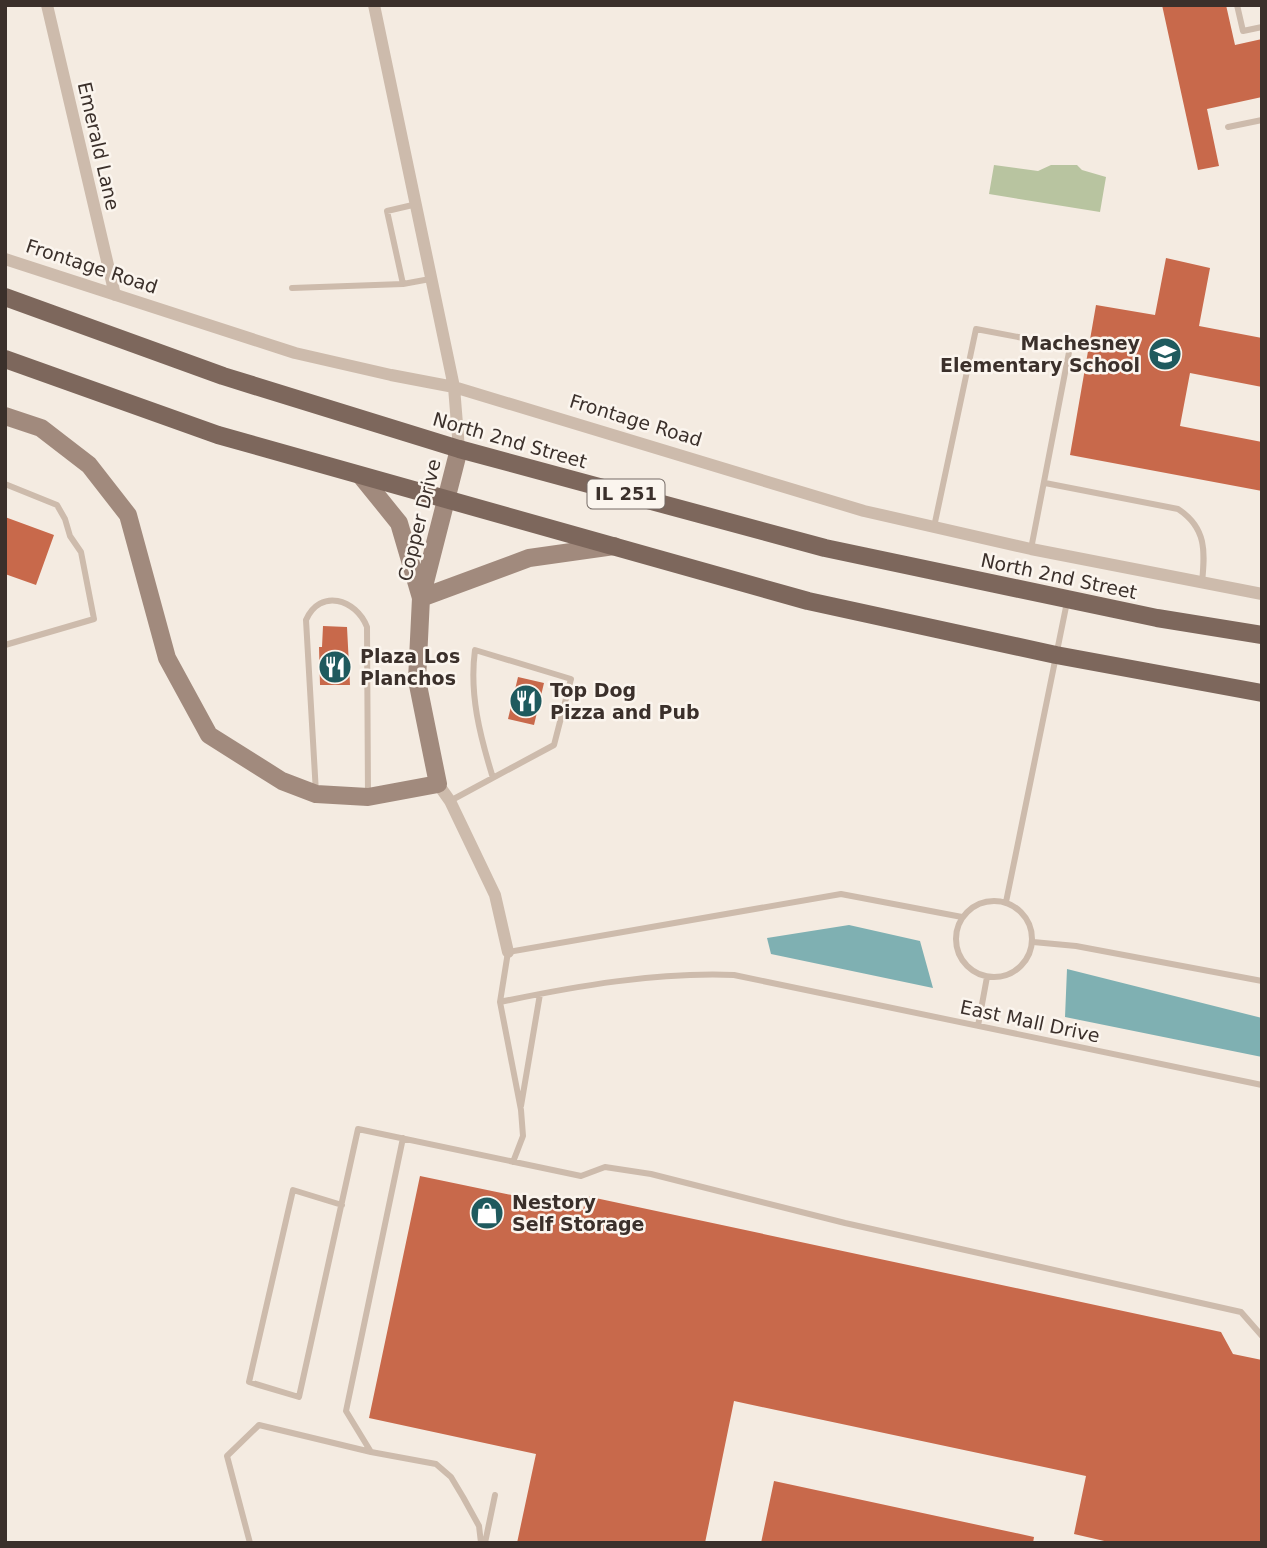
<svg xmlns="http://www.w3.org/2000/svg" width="1267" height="1548" font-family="'DejaVu Sans',sans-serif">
  <rect width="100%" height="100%" fill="#f4ebe1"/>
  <path fill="#b8c4a0" d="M994 165 1038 171 1051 165H1077L1082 170 1106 177 1100 212 989 194Z"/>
  <path fill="#7fb0b2" d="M849 925 920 941 933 988 771 954 767 938Z
    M1067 969 1262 1018V1057L1065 1017Z"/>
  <path fill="#c8694b" d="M1162 5H1226L1235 45 1262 39V97L1207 109 1219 166 1198 170Z
    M1166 258 1210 268 1199 326 1262 338V387L1190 373 1180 426 1262 442V491L1070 455 1096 305 1155 315Z
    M5 517 54 535 36 585 5 574Z
    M323 626 347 627 350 685H320L319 647H322Z
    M518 677 544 683 534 725 508 719Z
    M420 1176 583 1210 586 1196 1221 1332 1233 1354 1262 1360V1543H1113L1074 1534 1086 1476 734 1401 705 1543H517L536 1454 369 1418Z
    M774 1481 1034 1537 1033 1543H761Z"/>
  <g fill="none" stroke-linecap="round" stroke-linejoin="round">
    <path stroke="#cdbbac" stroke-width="6" d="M1237 5 1243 31 1262 27
      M1228 127 1262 120
      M403 284 387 211 417 204
      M292 288 403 284 430 279
      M1045 483 1178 509C1207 528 1205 552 1202 583
      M5 484 57 505 65 519 70 536 81 552 94 619 5 645
      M934 527 976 329 1070 347 1031 549
      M316 793 306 620C320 588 356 599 367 627L368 795
      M450 801 554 745 571 679 475 650C469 694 480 736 493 778
      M956 939a38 38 0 1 1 76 0a38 38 0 1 1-76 0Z
      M1006 902 1067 602
      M1033 942 1076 946 1262 981
      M500 1002C576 986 656 972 734 975L1262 1085
      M978 1026 987 977
      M521 1106 540 994
      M403 1138 346 1411 371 1452 436 1464 451 1477 463 1497 479 1526 481 1543
      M513 1162 523 1136 521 1110 500 1002 508 952 841 894 962 917
      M342 1205 293 1190 249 1382 299 1397 358 1129 581 1176 605 1167 651 1174 845 1223 1241 1312 1262 1336
      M250 1543 227 1456 259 1425 371 1452
      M485 1543 495 1495"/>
    <path stroke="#cdbbac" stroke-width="12" d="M47 5 115 295
      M374 5 454 387 459 449
      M5 259 295 353 391 375 454 387 864 511 1031 549 1262 594
      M438 784 450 801 495 895 508 952"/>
    <path stroke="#a18a7d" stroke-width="18" d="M5 416 41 428 89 465 128 515 167 658 209 735 282 781 316 794 368 797 438 784 417 680 421 598 459 449
      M361 476 399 523 421 598 529 558 614 546"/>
    <path stroke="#7d675c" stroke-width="18" d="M5 297 223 376 459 449 825 548 1157 618 1262 635
      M5 359 218 435 808 601 1056 655 1262 693"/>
  </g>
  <defs>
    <symbol id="school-disc" viewBox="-11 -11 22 22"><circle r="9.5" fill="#1f5a5e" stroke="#fbf5ee"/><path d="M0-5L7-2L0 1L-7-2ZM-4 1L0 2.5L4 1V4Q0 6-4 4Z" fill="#fff"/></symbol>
    <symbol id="restaurant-disc" viewBox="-11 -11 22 22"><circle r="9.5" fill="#1f5a5e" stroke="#fbf5ee"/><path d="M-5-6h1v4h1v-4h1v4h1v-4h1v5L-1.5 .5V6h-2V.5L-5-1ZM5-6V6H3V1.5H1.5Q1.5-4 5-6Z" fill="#fff"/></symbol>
    <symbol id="shop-disc" viewBox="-11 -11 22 22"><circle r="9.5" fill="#1f5a5e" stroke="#fbf5ee"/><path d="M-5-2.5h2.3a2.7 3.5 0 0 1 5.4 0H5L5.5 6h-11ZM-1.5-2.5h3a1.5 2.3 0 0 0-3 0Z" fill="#fff"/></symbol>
  </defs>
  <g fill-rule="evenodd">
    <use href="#school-disc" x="1146" y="335" width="38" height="38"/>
    <use href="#restaurant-disc" x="316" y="648" width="38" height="38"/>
    <use href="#restaurant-disc" x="507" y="682" width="38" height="38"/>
    <use href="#shop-disc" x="468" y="1194" width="38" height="38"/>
  </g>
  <g text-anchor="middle" stroke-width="5" stroke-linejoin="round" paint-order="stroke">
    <rect fill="#fbf5ee" stroke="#756b66" stroke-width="2" x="587.5" y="479.5" width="77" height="29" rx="5"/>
    <g font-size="18" font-weight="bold" fill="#3b302b">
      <text x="626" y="500">IL 251</text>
    </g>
    <g font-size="19" fill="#3b302b" stroke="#fbf5ee">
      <text transform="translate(99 146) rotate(77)" y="7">Emerald Lane</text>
      <text transform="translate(92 266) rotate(18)" y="7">Frontage Road</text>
      <text transform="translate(636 420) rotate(17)" y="7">Frontage Road</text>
      <text transform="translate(510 440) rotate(16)" y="7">North 2nd Street</text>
      <text transform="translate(419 520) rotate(-76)" y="7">Copper Drive</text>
      <text transform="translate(1059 576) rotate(12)" y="7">North 2nd Street</text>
      <text transform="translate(1030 1021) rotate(12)" y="7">East Mall Drive</text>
    </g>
    <g font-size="19" font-weight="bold" fill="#3b302b" stroke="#fbf5ee" text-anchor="start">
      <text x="1140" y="350" text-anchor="end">Machesney<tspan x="1140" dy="22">Elementary School</tspan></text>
      <text x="360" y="663">Plaza Los<tspan x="360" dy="22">Planchos</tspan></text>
      <text x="550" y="697">Top Dog<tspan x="550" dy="22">Pizza and Pub</tspan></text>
      <text x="512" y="1209">Nestory<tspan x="512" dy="22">Self Storage</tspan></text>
    </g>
  </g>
  <rect width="1267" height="1548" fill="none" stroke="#3b302b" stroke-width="14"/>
</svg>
